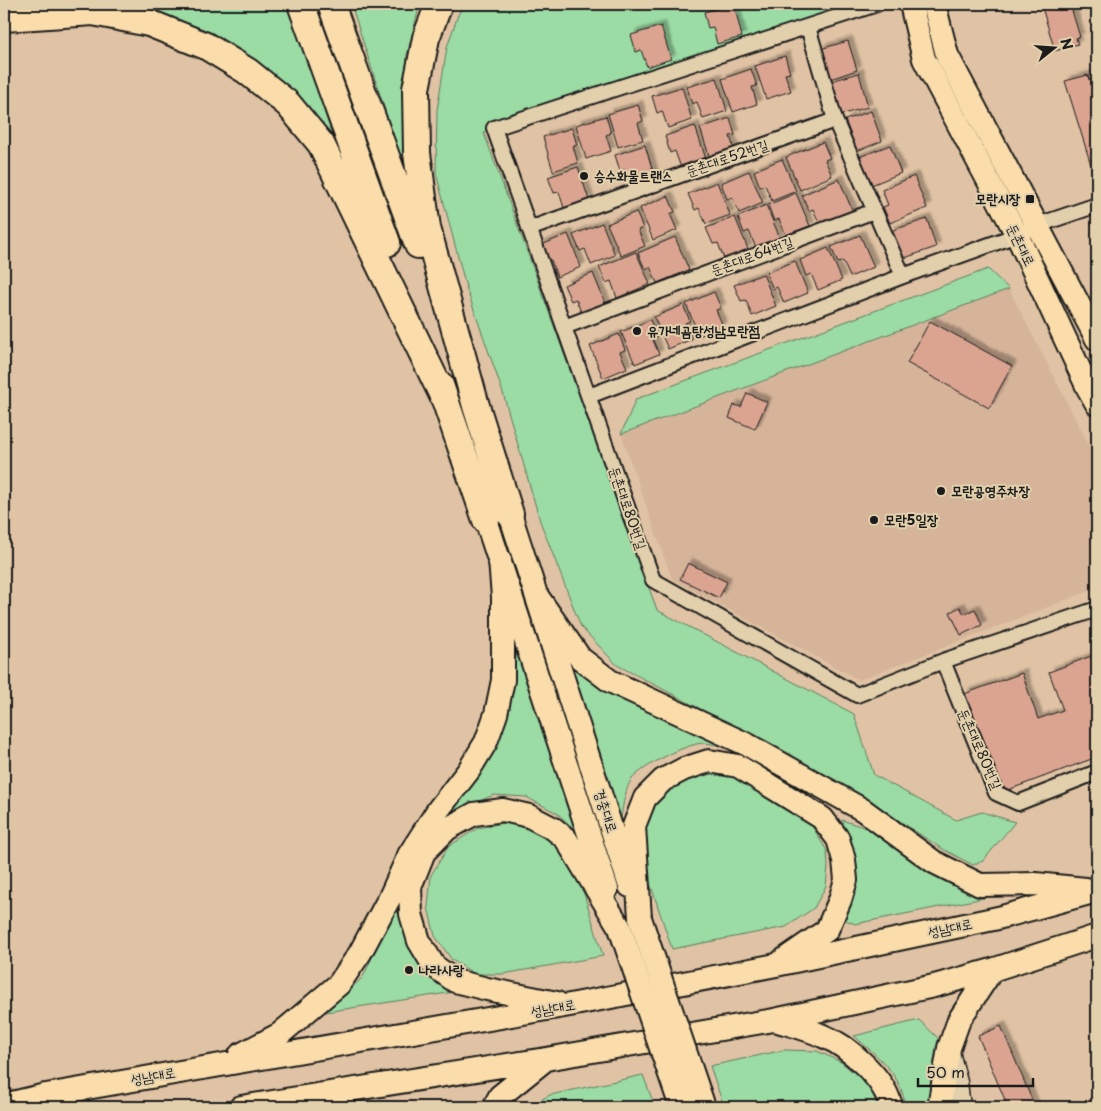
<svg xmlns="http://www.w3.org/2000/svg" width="1101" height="1111" font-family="'Playpen Sans','Poor Story',sans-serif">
  <defs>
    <filter id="shadow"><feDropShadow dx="4.5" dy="-4.5" stdDeviation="1" flood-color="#0004"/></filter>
  </defs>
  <rect width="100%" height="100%" fill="#e0c3a4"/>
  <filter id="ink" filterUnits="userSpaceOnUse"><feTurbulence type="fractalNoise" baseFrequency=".02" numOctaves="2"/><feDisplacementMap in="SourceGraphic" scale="10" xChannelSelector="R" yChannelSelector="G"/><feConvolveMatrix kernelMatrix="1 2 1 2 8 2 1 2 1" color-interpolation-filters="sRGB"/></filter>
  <g filter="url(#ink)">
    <path fill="#d6b499" d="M1009 289 1097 461V588L859 680 672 579 621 434Z"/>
    <path fill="#9bdba4" stroke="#5c7c60" d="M92 4H290L335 145 282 88Z
      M351 4H420L407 55 405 148 408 182Z
      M464 4H863L783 26 484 133 657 610 854 714 874 775 956 820 982 812 1015 822 983 861 973 865 939 847 871 802 750 735 617 665 581 627 540 521 503 393 466 287 436 173 437 110 447 47 458 15Z
      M988 269 1009 289 621 434 636 399Z
      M518 634 584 838 557 813 526 797 494 795 449 814 492 755 513 691Z
      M563 649 742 751C730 748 716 744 704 743 687 743 643 766 632 779 625 787 621 815 620 827Z
      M699 770H727L811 824 827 851 828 867 826 886 814 908 786 927 672 949 645 868V826L655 805 672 785Z
      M842 820 884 834 938 876 984 898 855 924 843 919 857 888 854 847Z
      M508 822 536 828 556 841 575 864 603 956 503 974H475L452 960 435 936 428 907 431 875 449 846 478 828Z
      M401 894 454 992 326 1012 363 977Z
      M919 1020 938 1038 930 1086 935 1107H905C903 1075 876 1055 854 1036Z
      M784 1050 817 1051 841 1062 868 1084 878 1107H724L710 1066Z
      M643 1075 655 1107H527L550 1095Z"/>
    <path fill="#daa490" stroke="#1c1c1c" filter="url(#shadow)" d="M734 4 742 37 717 44 713 27 708 28 704 12Z
      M1041 4H1070L1080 37 1076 38 1078 44 1055 51Z
      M661 26 671 59 647 67 641 50 636 52 631 35Z
      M848 41 857 70 830 79 820 49Z
      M785 56 790 73 785 74 791 91 766 99 755 66Z
      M751 69 757 86 752 87 757 104 733 112 722 79Z
      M859 73 868 107 840 115 831 81Z
      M1088 75 1089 80 1093 78 1097 93V163L1091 165 1065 81Z
      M717 78 727 111 703 119 697 102 692 104 687 87Z
      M682 87 692 120 668 128 662 111 657 113 652 96Z
      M638 105 643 121 638 123 643 140 618 147 608 114Z
      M871 111 882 141 857 151 845 120Z
      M606 116 611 133 606 135 611 151 586 159 576 125Z
      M730 118 735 135 730 136 735 153 711 161 700 128Z
      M695 126 706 159 681 168 675 151 670 153 665 136Z
      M572 128 577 145 573 146 578 163 553 171 543 137Z
      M823 142 830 158 825 160 832 176 800 190 786 157Z
      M645 145 655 178 631 186 625 170 620 171 615 155Z
      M890 145 901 173 869 186 854 159Z
      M782 159 796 191 772 201 765 185 760 187 754 171Z
      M578 167 589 200 564 208 559 192 554 193 548 177Z
      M749 171 763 203 739 213 732 197 727 199 721 183Z
      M914 176 927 208 890 223 883 207 888 205 882 190Z
      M839 179 853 212 820 225 813 209 809 211 802 195Z
      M717 182 730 215 706 224 699 208 695 210 688 194Z
      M796 193 810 226 786 235 779 219 774 221 768 205Z
      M668 196 675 212 670 214 677 230 653 240 640 208Z
      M766 205 780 238 756 248 749 231 744 233 738 217Z
      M636 212 643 228 638 230 645 246 621 256 607 224Z
      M735 217 748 249 724 259 718 243 713 244 706 228Z
      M927 219 936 247 899 260 890 231Z
      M602 223 615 255 591 265 585 249 580 251 573 235Z
      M568 234 581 267 557 277 551 260 546 262 539 246Z
      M860 235 874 267 850 277 843 261 838 263 831 247Z
      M675 237 689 270 657 283 650 267 645 269 638 253Z
      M828 248 842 280 818 290 811 274 806 276 800 260Z
      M636 252 650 284 617 298 611 281 606 283 599 267Z
      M795 261 808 293 784 303 777 287 773 289 766 273Z
      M593 273 606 305 582 315 576 299 571 301 564 285Z
      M763 274 776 306 752 316 746 300 741 301 734 285Z
      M714 292 721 308 716 310 723 326 699 336 686 304Z
      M683 305 690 321 685 323 692 339 668 349 654 317Z
      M650 320 657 336 652 338 659 354 635 364 621 332Z
      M930 321 1012 366 989 408 907 363Z
      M619 334 625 350 620 352 627 368 603 378 590 346Z
      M747 393 767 402 755 429 729 418 734 405 741 407Z
      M688 563 727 582 719 598 680 579Z
      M960 607 964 614 975 609 982 625 961 635 950 612Z
      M1094 655 1097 665V757L1000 793 964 694 1022 673 1038 719 1063 710 1049 672Z
      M1001 1026 1035 1107H1008L978 1036Z"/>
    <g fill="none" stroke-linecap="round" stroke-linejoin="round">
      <defs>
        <path id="minor" d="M877 4 494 128 653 580 857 695 943 661 1097 609
          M808 27 835 120 903 276
          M529 229 835 120
          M564 327 874 211
          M589 396 903 276 1017 235 1038 225 1097 205
          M943 661 996 793 1018 803 1097 772"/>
        <path id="tertiary" d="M950 1052 958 1082 961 1107"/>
        <path id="primary" d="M911 4 924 59 1017 235 1088 388 1097 404
          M934 4 947 55 1097 339
          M510 514 630 886
          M486 520 607 889
          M537 596 580 658 610 681 748 745 863 810 934 862 980 885 1035 884 1086 889
          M640 918 634 826 645 798 663 780 684 769 709 761 738 766 822 818 838 839 844 860 846 880 840 900 827 930 782 961
          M557 1003 487 989 455 981 434 966 419 941 411 914 410 887 424 852 447 829 474 814 503 810 529 816 554 829 566 839 620 928
          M775 1020C791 1025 808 1029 823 1036 849 1046 886 1080 891 1107
          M240 1055 280 1034 339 984 360 953 391 895 409 855 438 810 469 770 486 742 496 714 503 680V597L500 560
          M4 1105 46 1095 570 1005 776 965 998 918 1097 891
          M241 1107 546 1059 774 1020 934 986 992 970 1097 936
          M494 1107 500 1096 546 1059
          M939 1107 949 1048 959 1020 992 970"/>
        <path id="motorway" d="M301 4 387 243
          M331 4 418 245
          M439 4 426 38 416 89 417 153 427 228 476 406 510 514
          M4 18 93 12 149 23 206 46 247 71 288 104 321 144 446 402
          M440 385 486 520"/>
      </defs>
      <use href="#minor" stroke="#1c1c1c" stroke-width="18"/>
      <use href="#tertiary" stroke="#1c1c1c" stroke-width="21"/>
      <use href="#primary" stroke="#1c1c1c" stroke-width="26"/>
      <use href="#motorway" stroke="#1c1c1c" stroke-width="30"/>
      <use href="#minor" stroke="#e2d0ad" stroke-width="14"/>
      <use href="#tertiary" stroke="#e2d0ad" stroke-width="18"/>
      <use href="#primary" stroke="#faddab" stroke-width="22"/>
      <use href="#motorway" stroke="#faddab" stroke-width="26"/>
      <defs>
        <path id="primary-bridge" d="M640 918 704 1107
          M620 928 681 1107"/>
      </defs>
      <use href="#primary-bridge" stroke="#1c1c1c" stroke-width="26" stroke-linecap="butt"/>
      <use href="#primary-bridge" stroke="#faddab" stroke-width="22"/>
    </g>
  </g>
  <g fill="#1c1c1c" stroke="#e2d0ad" stroke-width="2">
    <circle cx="584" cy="176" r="5"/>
    <rect x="1025" y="194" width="10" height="10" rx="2.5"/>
    <circle cx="637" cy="331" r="5"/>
    <circle cx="941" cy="491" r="5"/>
    <circle cx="874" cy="520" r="5"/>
    <circle cx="409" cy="970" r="5"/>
  </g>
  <g text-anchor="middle" stroke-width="4" stroke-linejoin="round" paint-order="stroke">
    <g font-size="14" fill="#1c1c1c" stroke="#e2d0ad">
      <text transform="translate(727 158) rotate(-19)" y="5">둔촌대로52번길</text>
      <text transform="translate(1021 245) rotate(64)" y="5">둔촌대로</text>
      <text transform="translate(752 256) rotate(-20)" y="5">둔촌대로64번길</text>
      <text transform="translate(628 508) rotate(71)" y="5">둔촌대로80번길</text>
      <text transform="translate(980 749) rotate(66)" y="5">둔촌대로80번길</text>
      <text transform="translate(606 811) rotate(72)" y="5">경충대로</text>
      <text transform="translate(950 928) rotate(-12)" y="5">성남대로</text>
      <text transform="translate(553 1008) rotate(-10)" y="5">성남대로</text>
      <text transform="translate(153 1076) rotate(-10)" y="5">성남대로</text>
    </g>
    <g font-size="14" font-weight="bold" fill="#1c1c1c" stroke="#e2d0ad" text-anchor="start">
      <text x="594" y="181">승수화물트랜스</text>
      <text x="1020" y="204" text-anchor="end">모란시장</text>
      <text x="647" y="336">유가네곰탕성남모란점</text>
      <text x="951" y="496">모란공영주차장</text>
      <text x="884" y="525">모란5일장</text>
      <text x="419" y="975">나라사랑</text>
    </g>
  </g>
  <rect width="1101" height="1111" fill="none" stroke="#e2d0ad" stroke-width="20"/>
  <rect x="10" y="10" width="1081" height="1091" fill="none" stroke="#1c1c1c" stroke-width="2" filter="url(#ink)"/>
  <g transform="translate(1054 48) rotate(73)" stroke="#e2d0ad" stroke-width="4" paint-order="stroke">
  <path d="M0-4L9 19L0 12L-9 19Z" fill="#1c1c1c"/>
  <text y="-8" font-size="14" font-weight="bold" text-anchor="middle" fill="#1c1c1c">N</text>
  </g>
  <path d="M918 1078v8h115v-8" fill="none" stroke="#1c1c1c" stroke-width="2.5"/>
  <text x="926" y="1078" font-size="15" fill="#1c1c1c" stroke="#e2d0ad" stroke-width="4" paint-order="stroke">50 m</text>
</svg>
